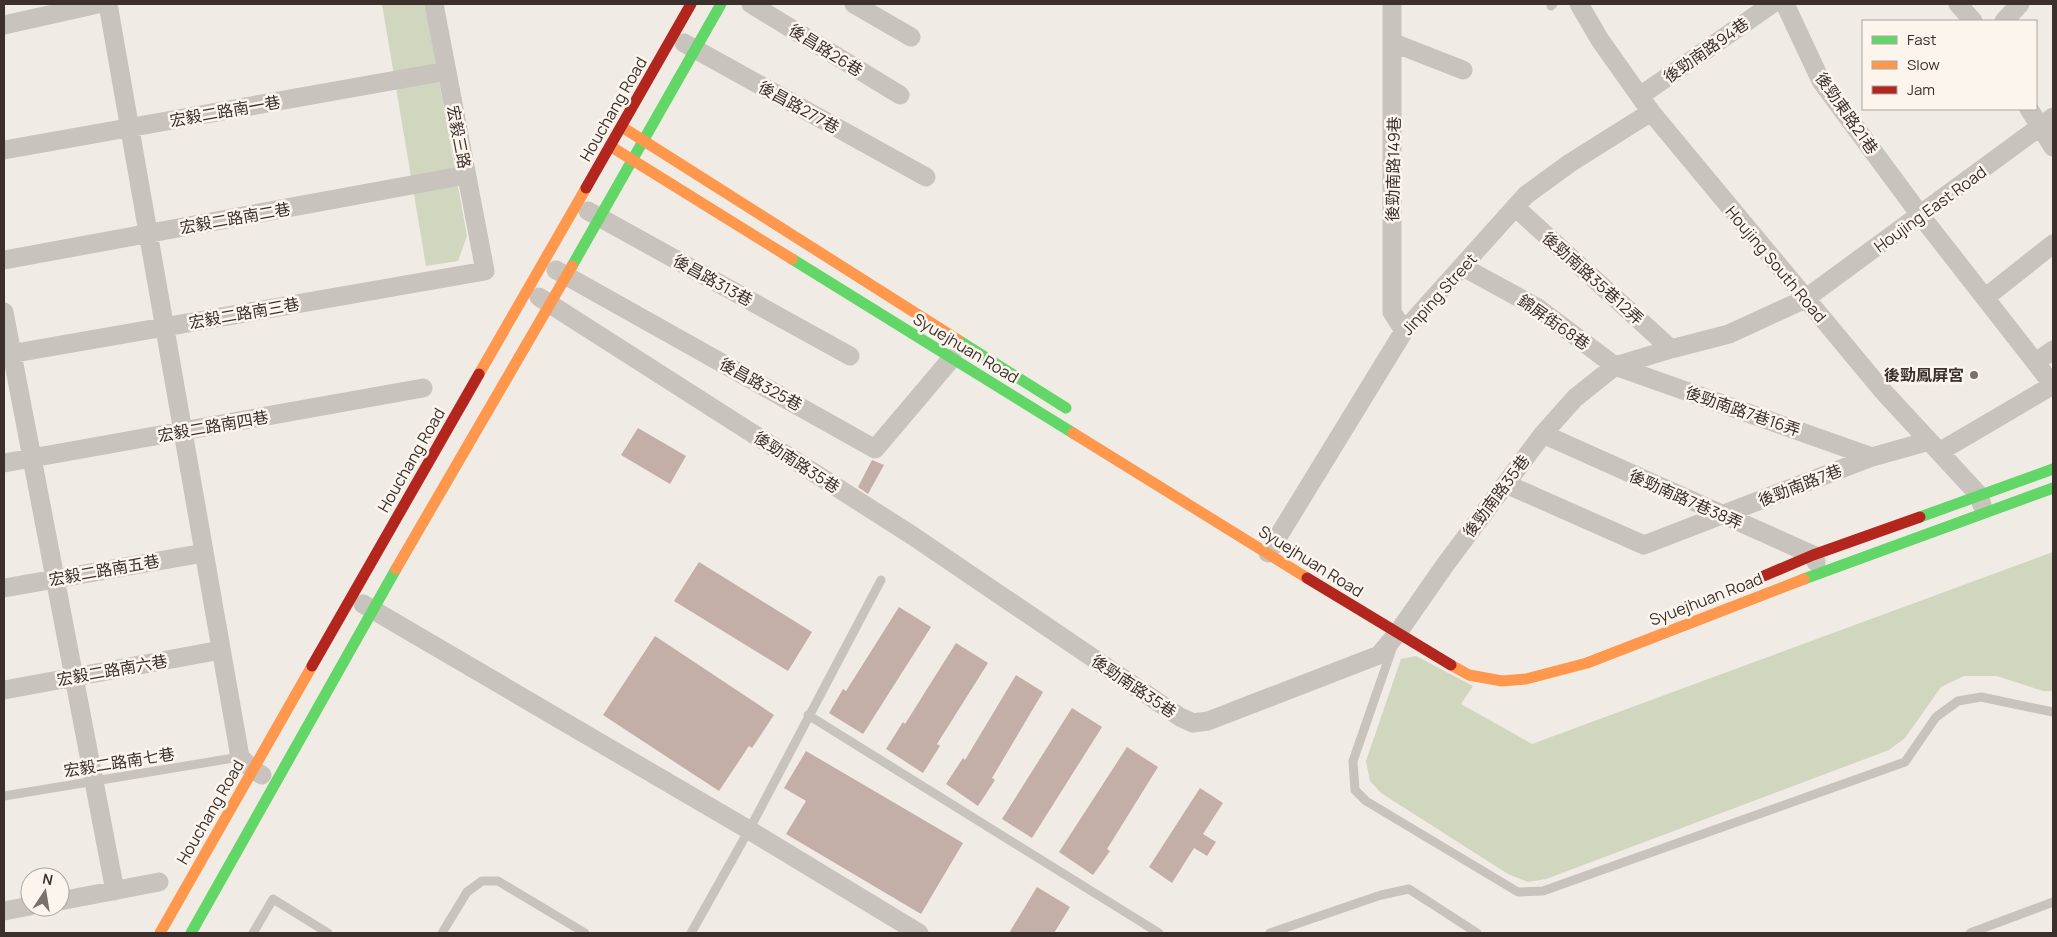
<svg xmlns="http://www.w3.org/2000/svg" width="2057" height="937" font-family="Manrope,'Noto Sans TC',sans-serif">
  <rect width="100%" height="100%" fill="#f0ebe5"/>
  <path fill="#d1d6bf" d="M382 4H425L467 236 458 261 426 266Z
    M2053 552V691H2043L1997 676H1964L1941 687 1905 738 1889 750 1546 879 1528 882 1508 874 1381 793 1370 781 1366 761 1401 659 1416 656 1473 686 1461 704 1532 744Z"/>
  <path fill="#c3afa7" d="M638 428 686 456 670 484 621 455Z
    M872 460 884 465 868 494 858 487Z
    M699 562 812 632 788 671 674 601Z
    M899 607 931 627 863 734 829 713 843 689 846 691Z
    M655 636 774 715 752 748 749 746 719 791 603 715Z
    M956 643 988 663 937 744 940 746 923 773 886 749 903 722 905 724Z
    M1016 675 1043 692 992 778 995 780 978 806 946 784 963 758 965 760Z
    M1072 708 1102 727 1032 838 1002 819Z
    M1127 747 1158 767 1107 849 1110 851 1093 875 1059 852Z
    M806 751 963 843 921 914 786 834 806 801 784 788Z
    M1200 788 1223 803 1203 834 1216 842 1207 856 1194 848 1172 883 1149 867Z
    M1037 887 1070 907 1054 933H1009Z"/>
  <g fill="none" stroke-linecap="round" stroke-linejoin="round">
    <path stroke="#c9c3be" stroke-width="9" d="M1551 6 1553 4
      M1393 646 1353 761 1355 790 1366 801 1518 892 1543 891 1905 762 1936 717 1958 701 1981 697 2053 712
      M808 715 1159 933
      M4 796 240 757
      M253 933 273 899 328 933
      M442 933 467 892 482 881H498L585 933
      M691 933 749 830 881 580
      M1270 933 1381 895 1409 889 1477 933
      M1970 933 2053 902"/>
    <path stroke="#c9c3be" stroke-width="19" d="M108 4 240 757 253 770 262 775
      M751 4 900 95
      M854 4 911 37
      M1392 4V312L1404 331
      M1579 4 1600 40 1651 112 1882 390 1979 495 1982 505
      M1785 4 1821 81 1921 216 2053 385
      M1958 4 1973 21
      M2004 21 2020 4
      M4 25 98 4
      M684 43 926 177
      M1394 43 1463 70
      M1640 96 1772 4
      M2029 109 2053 147
      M4 150 447 71
      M1515 207 1671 349
      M588 211 850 356
      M4 260 466 175
      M1463 267 1538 308 1615 366 1872 457
      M556 270 875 449 952 358
      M539 297 913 536 1180 717 1193 723 1208 721 1379 655 1397 634 1445 565 1543 434 1575 398 1615 366 1671 349 1729 334 1805 299 2053 117
      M1986 297 2053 244
      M4 312 115 891
      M4 355 485 271 434 4
      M2036 362 2053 350
      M1543 434 1813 555 1816 562
      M1939 452 2053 385
      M4 463 423 388
      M1506 484 1644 545 1872 457 1929 441
      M1268 553 1404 331 1526 195 1570 163 1651 112
      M4 588 204 553
      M363 604 749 830 919 933
      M4 690 221 650
      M60 901 159 882
      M4 911 30 906"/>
    <path stroke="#63d668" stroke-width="11" d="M792 259 1073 433
      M572 266 721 4
      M958 340 1066 408
      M1920 517 2053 469
      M1804 579 2053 488
      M191 933 396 569"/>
    <path stroke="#ff974d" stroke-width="11" d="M622 127 958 340
      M610 146 792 259
      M479 374 586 188
      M1073 433 1307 578
      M396 569 572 266
      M1451 665 1469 675 1502 681 1526 679 1587 663 1804 579
      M160 933 312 666"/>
    <path stroke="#b3261e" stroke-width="11" d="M586 188 691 4
      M1307 578 1451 665
      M1759 578 1813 555 1920 517
      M312 666 479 374"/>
  </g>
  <circle fill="#7a716c" stroke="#fbf5ee" stroke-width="2" cx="1974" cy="375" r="5"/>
  <g text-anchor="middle" stroke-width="5" stroke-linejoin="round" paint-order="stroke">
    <g font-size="16" fill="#3b302b" stroke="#fbf5ee">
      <text transform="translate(826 50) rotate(32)" y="6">後昌路26巷</text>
      <text transform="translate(1706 50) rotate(-35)" y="6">後勁南路94巷</text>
      <text transform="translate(799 107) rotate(29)" y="6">後昌路277巷</text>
      <text transform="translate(613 109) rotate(-60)" y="6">Houchang Road</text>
      <text transform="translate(225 111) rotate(-10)" y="6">宏毅二路南一巷</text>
      <text transform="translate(1847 113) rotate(55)" y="6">後勁東路21巷</text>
      <text transform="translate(459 137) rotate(79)" y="6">宏毅三路</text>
      <text transform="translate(1393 169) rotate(-89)" y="6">後勁南路149巷</text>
      <text transform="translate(1930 209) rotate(-36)" y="6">Houjing East Road</text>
      <text transform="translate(235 218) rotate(-10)" y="6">宏毅二路南二巷</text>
      <text transform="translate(1776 264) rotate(50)" y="6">Houjing South Road</text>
      <text transform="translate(1593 278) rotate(42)" y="6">後勁南路35巷12弄</text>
      <text transform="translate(713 280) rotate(29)" y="6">後昌路313巷</text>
      <text transform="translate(1439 294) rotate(-48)" y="6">Jinping Street</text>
      <text transform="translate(244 313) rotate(-10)" y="6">宏毅二路南三巷</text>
      <text transform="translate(1554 322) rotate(35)" y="6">錦屏街68巷</text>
      <text transform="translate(966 348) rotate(31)" y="6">Syuejhuan Road</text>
      <text transform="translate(761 384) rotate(29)" y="6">後昌路325巷</text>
      <text transform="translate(1743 411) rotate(19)" y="6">後勁南路7巷16弄</text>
      <text transform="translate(213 426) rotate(-10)" y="6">宏毅二路南四巷</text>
      <text transform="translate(411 460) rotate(-60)" y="6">Houchang Road</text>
      <text transform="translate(797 462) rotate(33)" y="6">後勁南路35巷</text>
      <text transform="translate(1800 485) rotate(-21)" y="6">後勁南路7巷</text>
      <text transform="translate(1496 496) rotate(-53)" y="6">後勁南路35巷</text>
      <text transform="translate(1686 499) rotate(24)" y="6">後勁南路7巷38弄</text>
      <text transform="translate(1311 561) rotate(32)" y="6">Syuejhuan Road</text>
      <text transform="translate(104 570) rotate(-10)" y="6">宏毅二路南五巷</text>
      <text transform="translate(1706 599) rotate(-21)" y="6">Syuejhuan Road</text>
      <text transform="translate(112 670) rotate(-10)" y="6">宏毅二路南六巷</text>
      <text transform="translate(1134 686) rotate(34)" y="6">後勁南路35巷</text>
      <text transform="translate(119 762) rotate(-9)" y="6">宏毅二路南七巷</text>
      <text transform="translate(210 812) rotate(-60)" y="6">Houchang Road</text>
    </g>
    <g font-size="16" font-weight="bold" fill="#3b302b" stroke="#fbf5ee" text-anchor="end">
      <text x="1964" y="381">後勁鳳屏宮</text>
    </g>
  </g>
  <rect width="2057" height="937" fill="none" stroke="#3b302b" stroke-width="10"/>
  <rect x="1862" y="20" width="175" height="90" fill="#fbf5ee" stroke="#aea6a0"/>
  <rect x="1872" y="36" width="25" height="8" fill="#63d668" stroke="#aea6a0"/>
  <text x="1907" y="45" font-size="15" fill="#3b302b">Fast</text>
  <rect x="1872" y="61" width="25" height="8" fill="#ff974d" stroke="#aea6a0"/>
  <text x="1907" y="70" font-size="15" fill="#3b302b">Slow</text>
  <rect x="1872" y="86" width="25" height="8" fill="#b3261e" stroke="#aea6a0"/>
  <text x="1907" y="95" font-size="15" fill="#3b302b">Jam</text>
  <g transform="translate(45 892) rotate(12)"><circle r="24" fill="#fbf5ee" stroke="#aea6a0"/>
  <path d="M0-4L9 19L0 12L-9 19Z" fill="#7a716c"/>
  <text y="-8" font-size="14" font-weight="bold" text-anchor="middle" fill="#3b302b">N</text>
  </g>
</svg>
